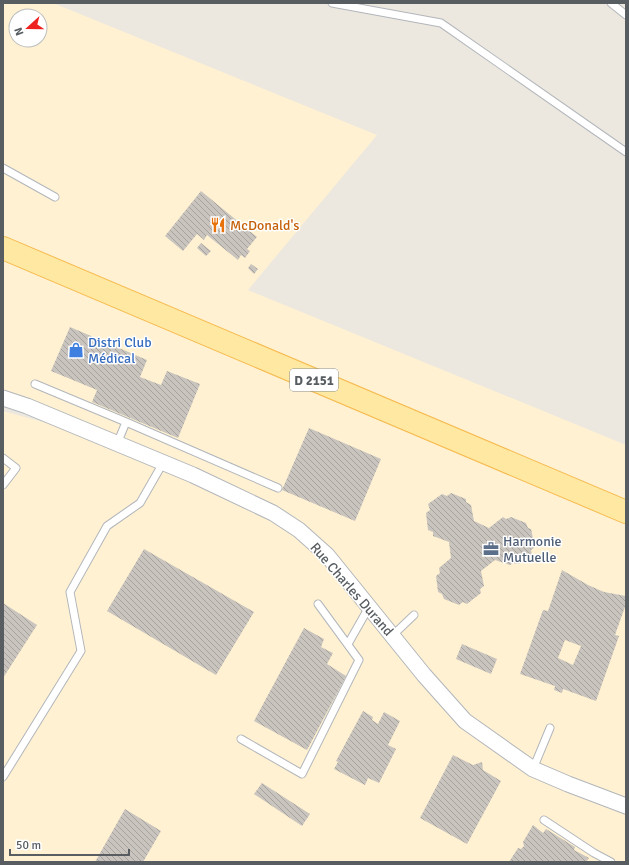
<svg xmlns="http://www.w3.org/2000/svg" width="629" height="865" font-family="Signika,sans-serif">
  <defs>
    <pattern id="building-back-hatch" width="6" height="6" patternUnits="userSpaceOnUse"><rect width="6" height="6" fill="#c9c5be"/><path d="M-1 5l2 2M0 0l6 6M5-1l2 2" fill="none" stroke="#a6a39e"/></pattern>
  </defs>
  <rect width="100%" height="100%" fill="#ece8df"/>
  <path fill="#fff1d1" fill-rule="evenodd" d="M3 3H53L377 135 248 290 626 445V862H3V411L101 438 3 398ZM16 16H40V40H16Z"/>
  <path fill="url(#building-back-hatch)" fill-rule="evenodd" d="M201 191 257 237 247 249 250 251 245 258 241 255 238 260 207 235 204 240 197 234 183 251 165 236Z
    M201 243 211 251 206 256 197 248Z
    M251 264 258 269 254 274 248 268Z
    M70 327 147 360 140 377 161 385 167 371 200 384 178 438 92 402 97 390 51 371Z
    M309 428 381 459 355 521 282 490Z
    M451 493 466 499V502L471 505 474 521 489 528 503 517 506 519 511 517 526 523 528 528 531 529 535 547 531 550 532 555 518 564 513 563 510 565 495 560 481 571 484 586 480 589 481 593 467 604 463 602 459 605 444 599 442 594 438 592 436 576 440 573 439 568 451 558 449 542 433 536V532L428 530 426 513 430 510 428 504 442 494 447 496Z
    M144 549 254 612 216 675 107 611Z
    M562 570 588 585 604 592 626 596V604L615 635 619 636 596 701 563 689 562 693 554 690 555 686 520 674 543 610 548 611ZM565 640 581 646 573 665 558 658Z
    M3 603 37 625 3 678Z
    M304 628 324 639 321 647 333 653 327 664 346 676 307 750 254 721Z
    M462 644 497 659 491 674 456 659Z
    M363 711 373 717 372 720 378 724 384 712 400 721 388 745 396 749 379 783 368 778 365 785 334 769 338 762 336 761Z
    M453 755 473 765 482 762 483 770 501 781 467 844 420 818Z
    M262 783 310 814 302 826 254 794Z
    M125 809 161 831 143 862H95Z
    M533 825 543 833 546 829 575 847 574 850 589 858 586 862H509L518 848 521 849 524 846 523 842Z"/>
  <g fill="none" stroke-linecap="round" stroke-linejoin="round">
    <defs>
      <path id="service" d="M332 3 441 23 626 152
        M611 3 626 15
        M3 168 55 197
        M35 384 126 422 117 444
        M126 422 278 488
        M3 458 16 468 3 485
        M392 636 414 615
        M348 644 369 607
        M241 739 302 774 359 660 318 604
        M533 769 550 728
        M3 777 81 651 70 592 107 526 140 503 163 463
        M544 820 594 853 611 862"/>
      <path id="minor" d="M3 398 27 406 193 475 273 513 299 530 327 555 424 675 465 721 533 769 568 784 626 806"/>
      <path id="primary" d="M3 248 626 512"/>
    </defs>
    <use href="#service" stroke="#b2b6bb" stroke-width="9"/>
    <use href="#minor" stroke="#b2b6bb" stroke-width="17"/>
    <use href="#primary" stroke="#f6ba4e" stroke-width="24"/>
    <use href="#service" stroke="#fff" stroke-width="7"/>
    <use href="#minor" stroke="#fff" stroke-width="15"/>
    <use href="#primary" stroke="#ffe8a1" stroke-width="22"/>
  </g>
  <defs>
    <symbol id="restaurant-bare" viewBox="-9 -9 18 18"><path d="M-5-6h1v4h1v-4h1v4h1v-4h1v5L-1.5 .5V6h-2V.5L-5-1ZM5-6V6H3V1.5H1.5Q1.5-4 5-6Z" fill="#e8710a" stroke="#fff" stroke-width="2.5" paint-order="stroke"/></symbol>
    <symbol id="shop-bare" viewBox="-9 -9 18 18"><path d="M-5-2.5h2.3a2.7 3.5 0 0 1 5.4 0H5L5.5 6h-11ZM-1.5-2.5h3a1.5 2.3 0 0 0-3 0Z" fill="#3f7fe0" stroke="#fff" stroke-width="2.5" paint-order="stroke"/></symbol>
    <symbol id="office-bare" viewBox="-9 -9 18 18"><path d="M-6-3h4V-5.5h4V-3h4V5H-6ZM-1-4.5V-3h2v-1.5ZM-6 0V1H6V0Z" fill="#5c6f8a" stroke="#fff" stroke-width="2.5" paint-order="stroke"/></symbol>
  </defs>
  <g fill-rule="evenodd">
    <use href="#restaurant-bare" x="207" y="214" width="22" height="22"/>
    <use href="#shop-bare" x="65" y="339" width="22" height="22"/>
    <use href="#office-bare" x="480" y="538" width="22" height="22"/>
  </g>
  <g text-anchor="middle" stroke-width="3" stroke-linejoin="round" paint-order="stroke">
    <rect fill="#fff" stroke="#8a8e90" stroke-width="1" x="290" y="369" width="48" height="22" rx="3"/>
    <g font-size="13" font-weight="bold" fill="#585d61">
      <text x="314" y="385">D 2151</text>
    </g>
    <g font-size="14" fill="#c56008" stroke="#fff" text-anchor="start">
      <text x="230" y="230">McDonald's</text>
    </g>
    <g font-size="14" fill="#366cbe" stroke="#fff" text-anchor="start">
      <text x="88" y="347">Distri Club<tspan x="88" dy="16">Médical</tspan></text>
    </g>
    <g font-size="14" fill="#4e5e75" stroke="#fff" text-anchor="start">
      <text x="503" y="546">Harmonie<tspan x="503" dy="16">Mutuelle</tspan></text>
    </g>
    <g font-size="14" fill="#585d61" stroke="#fff">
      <text transform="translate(352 589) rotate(49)" y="5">Rue Charles Durand</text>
    </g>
  </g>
  <rect width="629" height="865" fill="none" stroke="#585d61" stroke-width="8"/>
  <g transform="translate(28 28) rotate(249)"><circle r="19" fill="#ffffff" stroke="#bcbec0"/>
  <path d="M0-3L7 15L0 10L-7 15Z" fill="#ef2222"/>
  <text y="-6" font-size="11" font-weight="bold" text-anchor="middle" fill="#585d61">N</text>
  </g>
  <path d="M10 849v6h119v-6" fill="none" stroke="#585d61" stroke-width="2"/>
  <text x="16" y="849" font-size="12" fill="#585d61" stroke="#ffffff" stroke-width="3" paint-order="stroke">50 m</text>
</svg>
